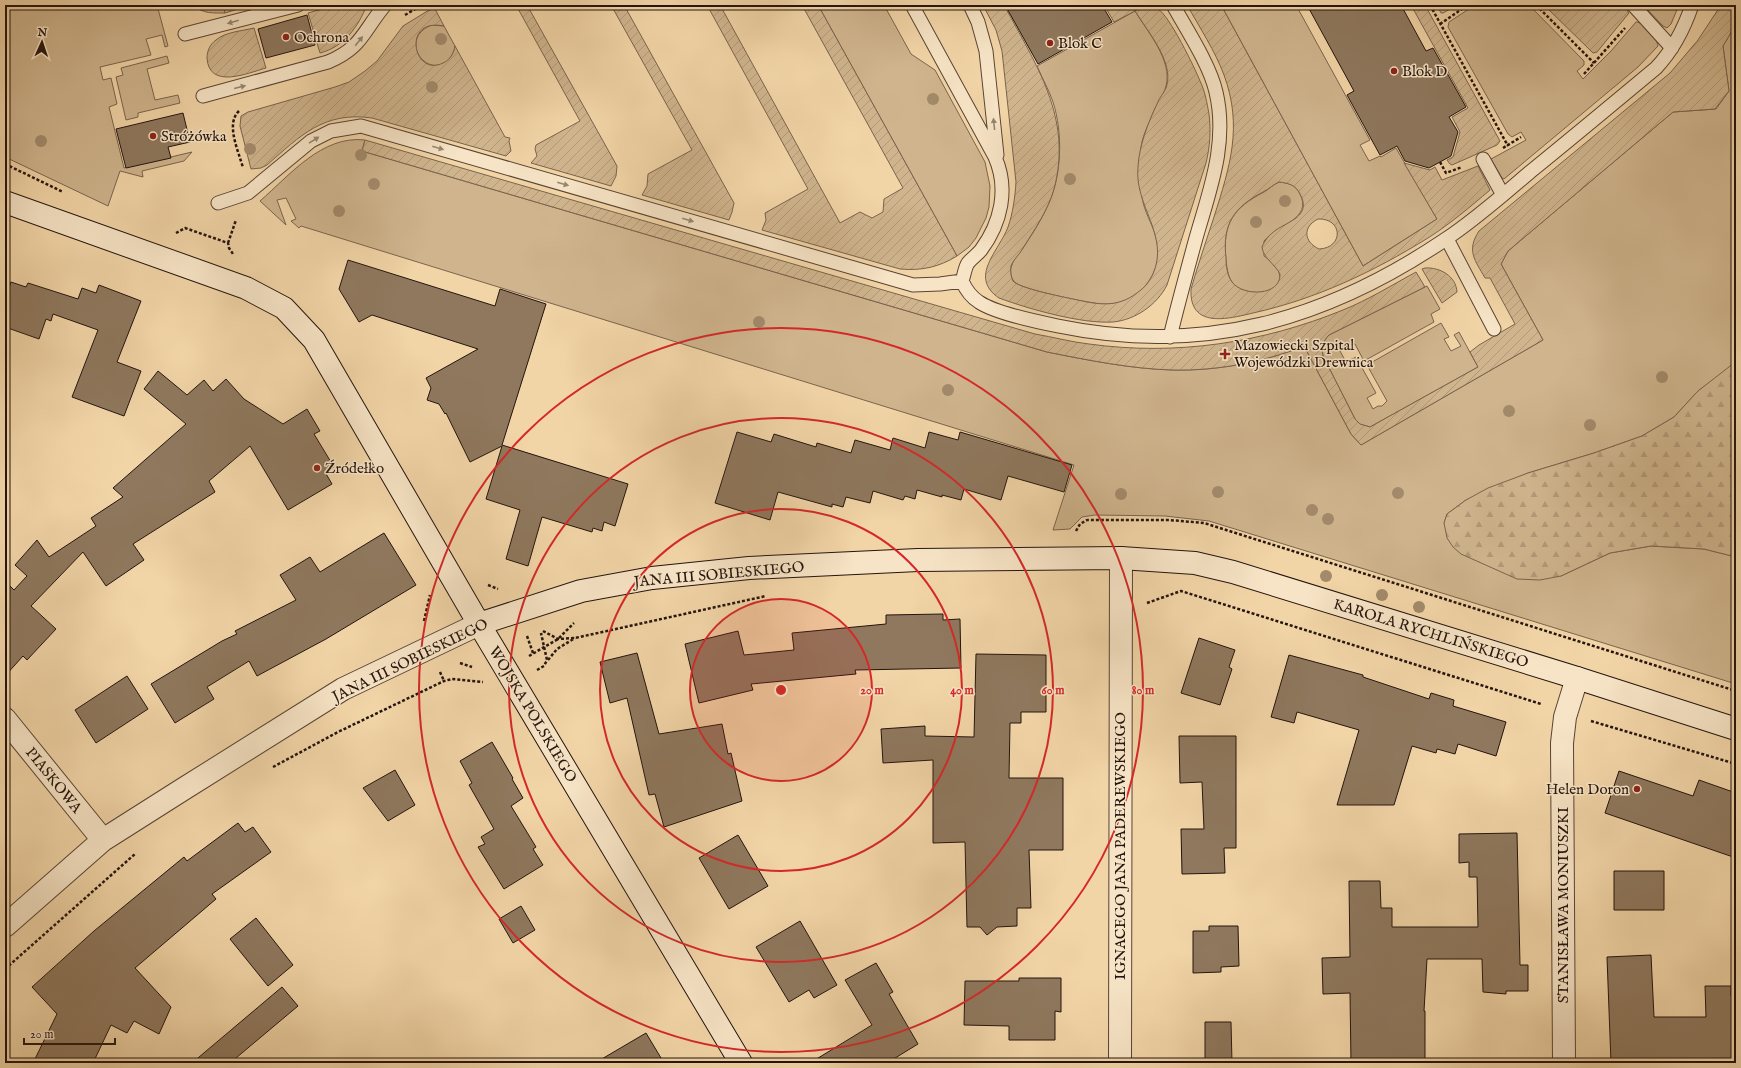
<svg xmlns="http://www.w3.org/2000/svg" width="1741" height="1068" font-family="'IM FELL English',serif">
  <defs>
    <pattern id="forest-firs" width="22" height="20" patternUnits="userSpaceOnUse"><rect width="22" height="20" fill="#cfb48d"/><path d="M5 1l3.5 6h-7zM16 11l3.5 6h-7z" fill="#b29a78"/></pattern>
    <pattern id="garden-furrows" width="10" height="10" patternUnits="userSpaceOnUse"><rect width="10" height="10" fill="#cfb48d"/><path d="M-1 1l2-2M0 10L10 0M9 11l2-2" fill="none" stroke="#b29a78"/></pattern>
  </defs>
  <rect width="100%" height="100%" fill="#f2d5a7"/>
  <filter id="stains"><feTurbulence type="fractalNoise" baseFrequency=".005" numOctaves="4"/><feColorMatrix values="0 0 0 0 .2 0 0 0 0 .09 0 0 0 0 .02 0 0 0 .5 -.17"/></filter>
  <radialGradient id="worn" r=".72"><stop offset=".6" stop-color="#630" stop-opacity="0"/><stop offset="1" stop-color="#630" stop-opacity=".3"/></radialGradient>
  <path fill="#cfb48d" stroke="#7a644e" d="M5 5H157L168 46 165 47 162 35 146 39 151 55 100 67 103 80 111 78 117 104 109 107 124 168 192 152 184 161 142 171 143 177 120 171 108 206 5 157Z
    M194 5H223L225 13C214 13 202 14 194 5Z
    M818 5H884L911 54 935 70 985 162 990 186 989 207 986 218 976 238 969 247 957 256Z
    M1221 5H1296L1370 140 1360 145 1369 161 1380 156 1381 157 1396 148 1437 219 1363 266Z
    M1475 5H1529L1584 61V65L1577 71 1583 79 1611 51 1636 22C1644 22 1657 38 1658 46L1638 67 1504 179 1502 178 1491 159 1526 140 1521 132 1512 137 1508 134 1448 27 1449 22Z
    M1643 5H1679L1671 24 1667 28 1663 26Z
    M1135 11C1147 31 1173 61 1166 86 1164 95 1157 104 1153 113 1149 124 1142 136 1141 148 1141 159 1140 192 1143 202 1146 216 1155 228 1157 243 1163 269 1143 298 1117 303 1109 305 1101 304 1094 303 1080 301 1025 290 1016 283 1011 280 1009 270 1012 265 1013 260 1018 255 1021 251 1031 236 1041 221 1048 205 1062 175 1063 133 1053 102 1049 90 1042 78 1037 66Z
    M1736 24V363L1698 391 1674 417 1642 436 1594 453 1528 473 1466 500 1447 514 1444 523 1561 576 1610 553 1651 546 1704 549 1736 557V684L1209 521 1165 516 1095 515 1082 517 1070 529 1053 530 1074 465 301 226 299 228 291 221 296 219 286 198 277 200 286 225 260 201C290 175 322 135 365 140L362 151 1047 352C1087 360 1132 369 1173 370 1217 371 1264 362 1304 346L1351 434 1361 445 1543 340 1501 264 1508 251 1673 112 1716 109 1729 91 1723 46Z
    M432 25 444 26 455 46C454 53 451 58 446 62 423 77 399 37 432 25Z
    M167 56 169 63 147 69 155 100 178 95 180 103 138 113V117L126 120 116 77 123 75 121 68Z
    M1279 182C1289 183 1296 185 1300 194 1313 219 1277 225 1264 241V256C1303 284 1261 302 1237 287 1228 281 1227 269 1226 260 1222 224 1233 208 1264 192 1269 189 1274 184 1279 182Z
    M1427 286 1440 309 1431 314 1434 322 1364 361 1355 344 1346 345 1345 349 1340 351 1346 362 1356 357 1376 393 1367 398 1373 409 1378 406H1382L1387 401 1367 365 1441 323 1449 337 1444 339 1451 351 1461 346 1454 335 1459 332 1478 367 1370 427 1359 424 1355 419 1323 356C1321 347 1323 341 1329 335Z"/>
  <path fill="url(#forest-firs)" stroke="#7a644e" d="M1734 363H1736V557L1704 549 1651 546 1610 553 1561 576 1540 580 1517 579 1461 554 1453 547 1447 538 1444 523 1447 514 1466 500 1488 488 1528 473 1594 453 1642 436 1674 417 1698 391Z"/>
  <path fill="url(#garden-furrows)" stroke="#7a644e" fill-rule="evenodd" d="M223 5H251L225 13Z
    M336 5H367C358 27 344 47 320 53L308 13Z
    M516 5H527L617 166 616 176 611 186 531 163 537 156 535 149 536 145 580 121Z
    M611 5H624L734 203 732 212 729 220 642 195 647 186 648 174 692 150Z
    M707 5H720L840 223 860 212 872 218 883 212 884 199 903 188 802 5H818L957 256C939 267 922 271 900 269L762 230 766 220 765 213 808 189Z
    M983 5H1004C1036 65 1073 118 1054 189 1048 210 1035 229 1023 248 1020 254 1013 260 1011 266 1010 271 1011 277 1013 281 1018 288 1063 297 1073 299 1100 305 1119 309 1142 289 1147 285 1150 280 1153 274 1170 235 1134 206 1138 167 1139 146 1148 123 1157 104 1159 98 1164 93 1166 88 1169 80 1168 70 1165 62 1159 44 1145 27 1135 11L1114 22 1104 5H1131L1135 11C1142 7 1150 5 1158 9 1169 15 1195 68 1200 81 1205 91 1207 103 1209 114 1211 130 1210 147 1206 163L1167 285C1157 305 1135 320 1113 322 1081 324 1029 309 999 298 968 277 999 251 1008 227 1013 213 1015 197 1016 182L1002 51 996 30Z
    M1187 5H1221L1363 266 1437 219 1404 163 1430 170 1435 167 1442 180 1478 166 1490 190C1470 207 1450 224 1428 238 1373 272 1316 299 1253 313 1228 319 1189 329 1191 289 1198 265 1206 241 1214 217 1230 166 1243 127 1224 75 1215 51 1200 28 1187 5ZM1279 182C1288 183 1296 185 1300 194 1312 216 1289 221 1276 230 1269 235 1265 240 1262 247 1263 258 1275 264 1280 274 1281 296 1243 297 1232 282 1227 275 1226 266 1226 258 1222 224 1234 207 1263 192 1269 189 1274 184 1279 182ZM1318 219C1343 218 1344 248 1319 249 1304 242 1302 227 1318 219Z
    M1411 5H1425L1500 141 1497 145 1452 165 1450 164 1447 160 1453 157 1460 132 1452 117 1468 108Z
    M1437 5H1457L1443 13H1441Z
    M1544 5H1623L1629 13 1597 52 1593 53Z
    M1721 5H1736V24L1723 46 1729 91 1715 109 1673 112 1508 251 1501 264 1543 340 1361 445 1351 434 1304 346C1264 362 1217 371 1173 370 1132 369 1087 360 1047 352L362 151 365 140 1035 334C1053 337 1071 342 1089 344 1176 356 1262 343 1343 310 1368 300 1392 285 1416 272L1425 287 1329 335C1323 341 1321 347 1323 356L1355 419 1360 424 1370 427 1478 367 1470 352 1479 345 1515 324 1490 278H1485C1475 260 1466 251 1479 231L1670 73 1698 40Z
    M434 7 444 26C401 17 413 78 443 63 450 60 454 53 455 46L505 137 510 138 509 141 511 151 506 156 372 118C324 111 300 136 267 165L261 168 251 169 240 126 241 116 248 112 335 87 349 82 365 71 377 61 403 26Z
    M254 28 266 68C248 73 209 90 207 58 207 51 210 44 216 40 225 32 242 31 254 28Z
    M1425 268C1440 267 1456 276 1457 292L1442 303 1422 269Z"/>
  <path fill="#8f785e" stroke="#24140e" d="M1005 5H1102L1112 22 1038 64Z
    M1307 5H1401L1426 51 1433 48 1466 107 1449 117 1458 132 1451 156 1429 168 1405 161 1397 146 1380 155 1347 95 1354 91Z
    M307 15 315 45 266 58 258 29Z
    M183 113 190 142 168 147 171 158 126 168 116 129Z
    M348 260 495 306 500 289 546 304 502 445 628 484 615 526 604 522 602 531 593 528 592 532 542 517 528 566 506 559 520 510 486 499 502 446 470 462 446 413 445 414 439 404 427 400 431 388 426 378 478 349 372 315 359 322 339 289Z
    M11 282 26 287 28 283 78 299 82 288 96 293 99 285 141 301 117 362 141 371 124 416 72 397 98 330 53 314 51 321 46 319 39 339 5 327V299Z
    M158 371 187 395 204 380 213 391 226 379 244 399 283 424 307 409 320 431 314 434 334 467 325 472 332 484 288 510 250 446 209 481 215 492 133 544 144 560 106 586 83 552 31 606 56 629 27 660 23 656 5 676V581L14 590 27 576 15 565 37 540 49 557 96 526 91 518 123 497 113 488 186 424 144 389Z
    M737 432 771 442 774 434 816 447 817 443 851 453 855 440 890 450 893 438 925 448 929 432 958 440 960 432 1072 465 1064 492 1008 476 1001 500 964 489 961 500 942 495V497L917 490 915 499 905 496 903 500 873 491 870 503 846 497 843 507 832 504V507L778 492 770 520 715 503Z
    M384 533 416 585 326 639 257 676 249 661 207 687 214 699 175 723 151 684 222 641 237 634 235 631 296 600 280 575 310 557 320 572Z
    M943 614V620L960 619 961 668 855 670 856 674 751 684 753 690 699 703 685 644 738 631 744 655 794 650 792 633 886 624V615Z
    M1199 638 1235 650 1229 667 1232 669 1220 705 1181 693Z
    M637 653 659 734 722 724 728 754 731 753 742 801 664 827 655 794 649 795 627 698 610 703 600 662Z
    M976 654 1046 655V712H1021V723H1010L1009 778H1063V850H1029L1031 908H1017V926L997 927 987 935 980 927H967L965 842 933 843V760L883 763 881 729 925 726V736L974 737Z
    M1289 655 1363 675V677L1429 699 1431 693 1454 700 1453 706 1506 722 1496 756 1458 744 1455 754 1437 749 1436 753 1412 746 1394 805H1337L1359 730 1297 712 1294 723 1271 717Z
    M127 676 148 709 96 743 75 710Z
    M1179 736H1236V848H1224L1225 873 1182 874 1181 829H1204L1202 782 1180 783Z
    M492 742 513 778 512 779 523 798 511 806 536 847 533 849 543 865 504 889 478 847 485 844 481 837 494 829 469 785 472 783 460 761Z
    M395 770 415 805 388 821 363 788Z
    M1619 771 1693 796 1699 780 1736 793V858L1605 813Z
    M238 823 245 832 253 827 271 852 212 894 216 899 135 968 171 1007 159 1034 134 1021 127 1033 111 1025 93 1063H33L57 1014 32 987 94 931 184 857 187 861Z
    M1517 833 1520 965H1528V991H1506V994L1483 992 1482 959H1427L1424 1011H1425V1063H1351L1350 993 1323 994 1322 958 1350 957 1349 881H1380L1381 908H1392V927H1478L1477 877H1469V862L1459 863V834Z
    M738 835 768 886 729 909 699 858Z
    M1614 871H1664V910H1614Z
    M521 906 535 930 513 943 499 919Z
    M256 918 293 965 268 986 230 939Z
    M800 921 837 985 814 998 809 990 789 1002 756 947Z
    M1209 926H1238L1239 966 1221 967V972L1193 973V931H1209Z
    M1651 955 1654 1017H1706L1705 986H1731V996H1736V1063H1611L1607 957Z
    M876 963 893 992 889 994 918 1044 887 1063H810L872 1025 845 980Z
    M1019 978H1061V1012L1055 1011V1040H1009V1026L964 1025 965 981H1019Z
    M282 987 298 1006 230 1063H192Z
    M1205 1022H1231L1232 1063H1205Z
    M646 1033 664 1063H595Z"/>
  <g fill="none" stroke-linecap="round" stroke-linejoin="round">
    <defs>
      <path id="lane" d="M970 5 978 22 986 51 997 155
        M1633 5 1672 48
        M185 34 298 5
        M203 96 328 62C362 48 363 31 385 5
        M1483 159 1503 195
        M218 203 248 193 311 141 331 131 361 126 913 285 940 284 962 281C964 276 965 267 968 263 972 258 977 255 981 250 1001 223 1009 189 995 157L912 5
        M1447 239 1494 329
        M962 281C966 290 971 297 979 302 995 313 1038 322 1058 326 1203 356 1326 320 1446 239 1476 219 1503 195 1530 172 1572 138 1614 103 1656 68 1673 50 1684 29 1692 5
        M1170 337C1178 304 1187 271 1196 238 1210 189 1228 143 1216 92 1210 65 1187 30 1173 5"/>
      <path id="street" d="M5 719 103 840
        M5 926 103 840 185 788 343 689 479 624
        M1120 1063 1121 558
        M1564 1063 1562 743 1565 717 1577 678"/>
      <path id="secondary" d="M5 202 246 288 284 308 314 340 479 624 741 1063
        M479 624 581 591 652 578 749 568 918 560 1121 558 1195 563 1233 572 1577 678 1736 729"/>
    </defs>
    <use href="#lane" stroke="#584434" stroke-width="15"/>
    <use href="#street" stroke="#584434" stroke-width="24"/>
    <use href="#secondary" stroke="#24140e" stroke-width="24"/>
    <path stroke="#24140e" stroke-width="2.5" stroke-dasharray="3 2" stroke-linecap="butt" d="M1430 5 1508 146
      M1536 5 1594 63
      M405 15 422 5
      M1440 24 1468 5
      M1584 74 1625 28
      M239 111C225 124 239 152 243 168
      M1503 148 1521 137
      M1440 162 1446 173 1462 167
      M5 164 63 192
      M176 233 185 228 228 243 229 248 233 254
      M228 243 236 220
      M1076 531 1080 524 1087 520H1169L1204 523 1736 691
      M488 585 498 589
      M1147 603 1181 591 1541 704
      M424 621 430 595
      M543 631 558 639 575 638 766 596
      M527 636 533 653
      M529 656 558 639 574 623
      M548 660 557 649 575 638
      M460 663 472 667
      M537 670 544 666 547 660 541 633
      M440 672 444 681
      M1591 721 1736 764
      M273 767 338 732 444 681 452 679 483 682
      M5 969 135 854"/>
    <use href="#lane" stroke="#f7e4c6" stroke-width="13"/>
    <use href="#street" stroke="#f7e4c6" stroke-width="22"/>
    <use href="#secondary" stroke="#f7e4c6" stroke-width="22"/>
  </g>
  <g fill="#a28a6b">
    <circle cx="441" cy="39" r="6"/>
    <circle cx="432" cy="87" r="6"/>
    <circle cx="933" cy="99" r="6"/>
    <circle cx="41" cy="141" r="6"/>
    <circle cx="250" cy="149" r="6"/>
    <circle cx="361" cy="155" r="6"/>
    <circle cx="1070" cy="179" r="6"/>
    <circle cx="374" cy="184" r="6"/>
    <circle cx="1285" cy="201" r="6"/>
    <circle cx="339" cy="211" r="6"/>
    <circle cx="1256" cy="222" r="6"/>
    <circle cx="759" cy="322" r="6"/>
    <circle cx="1662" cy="377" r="6"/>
    <circle cx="948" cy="390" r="6"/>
    <circle cx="1509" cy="411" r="6"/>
    <circle cx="1590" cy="425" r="6"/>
    <circle cx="1218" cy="492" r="6"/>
    <circle cx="1398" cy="493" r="6"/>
    <circle cx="1121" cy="494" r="6"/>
    <circle cx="1312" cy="510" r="6"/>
    <circle cx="1328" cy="519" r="6"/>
    <circle cx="1326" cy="576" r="6"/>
    <circle cx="1382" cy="595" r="6"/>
    <circle cx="1419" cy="607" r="6"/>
  </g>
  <defs><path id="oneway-solid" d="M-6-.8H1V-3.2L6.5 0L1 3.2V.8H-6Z"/></defs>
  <g fill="#988673">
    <use href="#oneway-solid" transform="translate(233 22) rotate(164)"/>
    <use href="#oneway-solid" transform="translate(359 41) rotate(-51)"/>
    <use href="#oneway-solid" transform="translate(240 87) rotate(-14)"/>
    <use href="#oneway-solid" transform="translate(994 124) rotate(-96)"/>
    <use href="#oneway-solid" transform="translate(314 140) rotate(-32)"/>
    <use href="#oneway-solid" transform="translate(438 148) rotate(16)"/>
    <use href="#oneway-solid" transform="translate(563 184) rotate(16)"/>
    <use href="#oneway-solid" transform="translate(688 220) rotate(16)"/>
  </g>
  <circle cx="781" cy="690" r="91" fill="#d62828" fill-opacity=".12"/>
  <g fill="none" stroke="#d62828" stroke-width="2">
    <circle cx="781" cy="690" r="91"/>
    <circle cx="781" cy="690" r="181"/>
    <circle cx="781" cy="690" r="272"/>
    <circle cx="781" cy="690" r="362"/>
  </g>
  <g fill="#8f2418" stroke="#f7e4c6" stroke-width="1.5">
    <circle cx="286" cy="37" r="4"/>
    <circle cx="1050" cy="43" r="4"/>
    <circle cx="1394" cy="71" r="4"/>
    <circle cx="153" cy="136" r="4"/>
    <path d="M1223 348h4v4h4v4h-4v4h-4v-4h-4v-4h4z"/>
    <circle cx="317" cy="468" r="4"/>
    <circle cx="1637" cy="789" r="4"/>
  </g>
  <g text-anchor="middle" stroke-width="3" stroke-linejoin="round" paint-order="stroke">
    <g font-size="15" fill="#24140e" stroke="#f7e4c6" text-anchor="start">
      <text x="294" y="42">Ochrona</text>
      <text x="1058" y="48">Blok C</text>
      <text x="1402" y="76">Blok D</text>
      <text x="161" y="141">Stróżówka</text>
      <text x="1234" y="350">Mazowiecki Szpital<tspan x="1234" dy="17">Wojewódzki Drewnica</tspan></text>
      <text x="325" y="473">Źródełko</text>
      <text x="1629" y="794" text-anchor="end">Helen Doron</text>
    </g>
    <g font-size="15" fill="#24140e" stroke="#f7e4c6">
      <text transform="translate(719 574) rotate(-5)" y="5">JANA III SOBIESKIEGO</text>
      <text transform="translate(1431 633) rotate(17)" y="5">KAROLA RYCHLIŃSKIEGO</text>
      <text transform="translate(410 660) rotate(-26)" y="5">JANA III SOBIESKIEGO</text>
      <text transform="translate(533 714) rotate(59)" y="5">WOJSKA POLSKIEGO</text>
      <text transform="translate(54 780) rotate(51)" y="5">PIASKOWA</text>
      <text transform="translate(1120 846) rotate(-90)" y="5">IGNACEGO JANA PADEREWSKIEGO</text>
      <text transform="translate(1563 905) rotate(-90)" y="5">STANISŁAWA MONIUSZKI</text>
    </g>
  </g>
  <circle cx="781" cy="690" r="6" fill="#d62828" stroke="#f7e4c6" stroke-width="2"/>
  <g font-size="12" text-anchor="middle" font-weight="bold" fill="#d62828" stroke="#f7e4c6" stroke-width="3" stroke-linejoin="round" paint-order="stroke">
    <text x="872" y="694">20 m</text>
    <text x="962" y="694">40 m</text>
    <text x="1053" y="694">60 m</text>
    <text x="1143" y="694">80 m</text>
  </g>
  <rect width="1741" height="1068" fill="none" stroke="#f2d5a7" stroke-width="20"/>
  <rect x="6" y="6" width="1729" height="1056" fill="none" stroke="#24140e" stroke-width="2"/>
  <rect x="10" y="10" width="1721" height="1048" fill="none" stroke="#24140e"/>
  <g transform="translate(42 42) rotate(3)" stroke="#f7e4c6" stroke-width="3" paint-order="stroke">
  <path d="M0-3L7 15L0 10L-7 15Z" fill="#24140e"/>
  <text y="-6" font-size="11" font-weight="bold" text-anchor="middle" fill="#24140e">N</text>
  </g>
  <path d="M24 1038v6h91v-6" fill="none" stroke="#24140e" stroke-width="2"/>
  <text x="30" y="1038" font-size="12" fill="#24140e" stroke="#f7e4c6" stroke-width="3" paint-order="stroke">20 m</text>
  <rect width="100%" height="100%" filter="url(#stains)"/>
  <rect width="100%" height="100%" fill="url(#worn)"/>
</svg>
